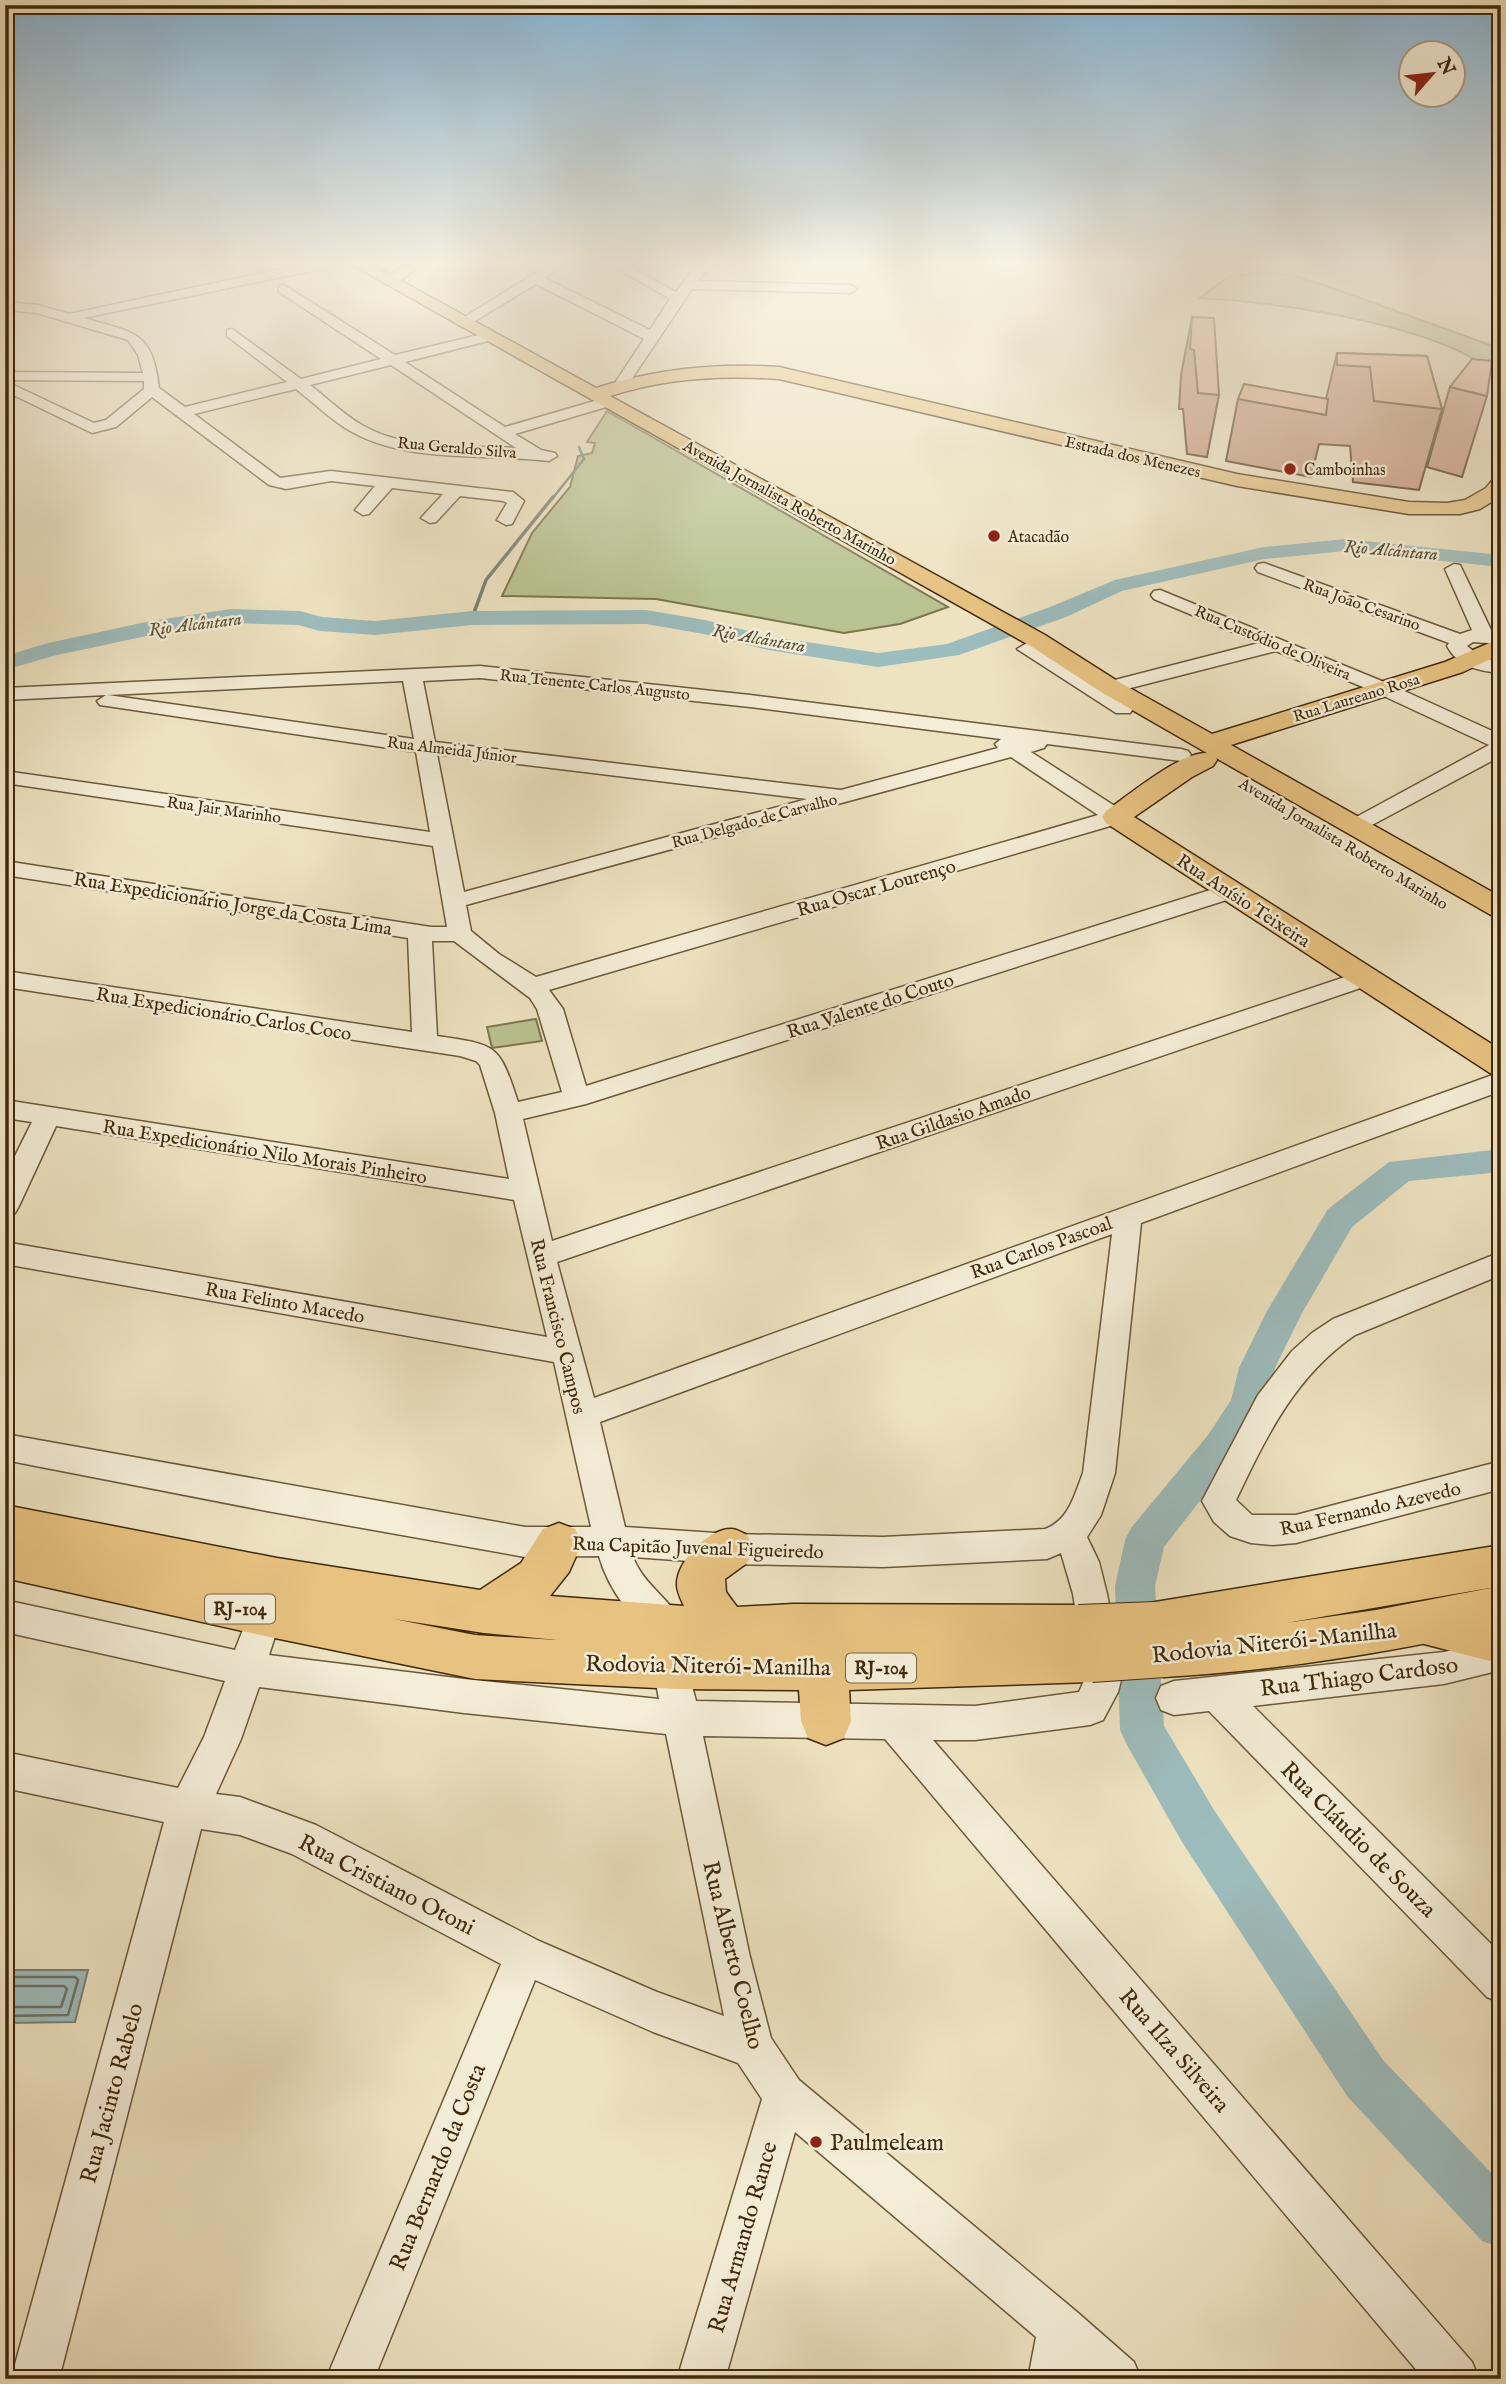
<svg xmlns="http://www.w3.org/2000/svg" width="1506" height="2384" font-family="'IM FELL English',serif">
  <rect width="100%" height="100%" fill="#eee3c1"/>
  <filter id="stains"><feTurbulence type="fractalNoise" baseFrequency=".00286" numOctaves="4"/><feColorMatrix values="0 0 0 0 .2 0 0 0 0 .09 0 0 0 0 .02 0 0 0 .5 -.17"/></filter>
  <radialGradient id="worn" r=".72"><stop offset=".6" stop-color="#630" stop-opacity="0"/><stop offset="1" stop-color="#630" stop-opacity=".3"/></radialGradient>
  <path fill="#b9c392" stroke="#7c764e" stroke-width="2" d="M1260 272 1291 275 1327 286 1501 349V382C1459 326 1270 301 1200 298L1228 277Z
    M607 411 948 607 900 624 844 633 656 599 502 596 532 533 570 487 578 456 592 453 595 443 587 442Z
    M536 1019 542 1041 492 1048 487 1027Z"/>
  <path fill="#9dbcbc" stroke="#788175" stroke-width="2" d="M5 1970H88L75 2022 5 2023Z"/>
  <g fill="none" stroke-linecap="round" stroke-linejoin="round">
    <path stroke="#6e7264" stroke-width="2.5" d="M5 1977H75L78 1980 68 2015 5 2016
      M5 1986H64L67 1989 61 2007H5"/>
    <path stroke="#788175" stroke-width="2.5" d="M552 499 584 459 579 447"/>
    <path stroke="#788175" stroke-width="3.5" d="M5 519 7 517
      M472 618 486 580 553 497"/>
    <path fill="#9dbcbc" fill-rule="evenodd" d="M1345 539 1501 555V567L1345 551 1264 559 1122 591 1066 617 959 655 878 667 768 650 704 634 646 624 472 625 375 635 320 631 298 625 231 623 151 635 53 656 5 670V656L48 643 151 621 231 609 300 611 322 617 375 621 472 611 646 610 705 620 768 636 878 653 947 644 1050 607 1115 580 1264 547Z
      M1501 1149V1172L1409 1181 1352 1227 1301 1315 1275 1368 1268 1404 1262 1415 1234 1457 1164 1547 1155 1586 1164 1726 1214 1810 1383 2060 1501 2183V2248L1482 2241 1347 2096 1182 1842 1127 1745 1120 1730 1115 1586 1125 1540 1131 1528 1208 1435 1231 1400 1239 1368 1267 1311 1328 1209 1389 1162Z"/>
    <defs>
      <path id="minor" d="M314 262H340L334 266 84 318C133 333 153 330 159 388L185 407 287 382 227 336V330L232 329 301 379 381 359 279 292V286L284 285 395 355 487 333 492 334V340L405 362 505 427 608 397 616 402 613 405 515 434 541 450 555 453 557 456 549 461C485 453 410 464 352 432 332 421 314 403 296 389L194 414 280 478 331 471 513 492 524 501 512 524 506 525 497 520 507 503 503 501 460 496 436 522 430 523 421 518 443 494 392 488 369 514 363 515 355 510 375 486 331 481 286 489 269 485 152 397 116 427 92 433 5 391V381L94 423 106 420 144 389V381L5 380V372L143 373 138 355 128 340 37 313 5 310V302L38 305 69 314ZM391 365 516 448C466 445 406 451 362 425 343 414 327 398 310 385Z
        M411 262H426L395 284H385V278Z
        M553 262H569L545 278 650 330 670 299 606 262H622L676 292 699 262H712L698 281 850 285 857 289 850 293 692 289 625 389 620 390 613 386 644 339 536 284 467 326 462 327 455 323Z
        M1264 563 1460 634 1472 630 1445 569 1454 564 1460 565 1492 632H1501V644L1473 642 1467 646 1482 658 1501 661V673C1479 671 1458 667 1447 646L1449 643 1258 572 1255 568 1258 564Z
        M1160 590 1389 684 1501 735V756L1357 833 1349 831 1346 826 1349 821 1489 745 1375 692 1276 651 1111 693 1133 709 1130 713H1116L1017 649 1027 643 1034 645 1101 686 1103 683 1259 643 1154 599 1151 595 1154 591Z
        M480 666 750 695 1181 749 1188 751 1191 755 1188 759 1181 761 1047 744 1044 748 1031 752 1124 812 1127 817 1124 822 549 990 563 1009 586 1086 1223 886H1239L1243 891 1239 896 586 1104 523 1119 552 1241 1357 973 1366 970 1375 973 1378 978 1375 983 557 1262 594 1398 1501 1072V1091L1141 1223 1115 1473 1101 1515 1087 1537 1099 1562 1107 1594 1122 1676 1118 1692 1103 1720 1090 1725 975 1740H933L1472 2362 1479 2379H1424L885 1739 703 1736 750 1957 771 2038 799 2080 1077 2312 1134 2362 1141 2379H1082L1077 2374 1076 2379H1028L1036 2337 795 2132 725 2379H677L762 2099 738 2063 653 2032 535 1980 374 2379H326L501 1964 292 1854 240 1835 201 1829 59 2379H11L164 1822 5 1788V1752L178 1788 204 1737 225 1681 5 1632V1600L235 1650 253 1604 265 1599 277 1604 282 1615 269 1655 464 1679 659 1699 653 1668 658 1656 671 1652 684 1656 696 1701 975 1706 1079 1692 1086 1676 1073 1594 1061 1553 1047 1559 883 1567 731 1564 633 1557C644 1586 672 1600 685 1627L679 1638 667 1643C637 1632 607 1586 599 1556L525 1557 267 1511 5 1460V1434L525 1527H591L554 1362 5 1264V1242L547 1337 514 1200 56 1126 19 1206 15 1213 5 1216V1176L32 1122 5 1118V1100L509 1179 495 1113 480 1065 476 1061 460 1056 5 987V971L412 1032 408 938 5 875V861L431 927H447L433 846 5 783V771L430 832 416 752 100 705 97 701 106 695 5 700V688ZM480 678 750 707 1001 739 995 744 998 748 841 790 435 742 423 681ZM403 681 414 739 108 695ZM437 754 807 799 464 892ZM1011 757 1098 815 536 977 499 954 471 931 466 905ZM432 941H454L530 998 537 1009 562 1092 518 1102C499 1044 498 1045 437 1036ZM1112 1234 1083 1473C1074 1496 1069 1520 1045 1529L883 1537 731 1534 625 1527 600 1422ZM259 1687 464 1713 666 1734 724 2016 657 1992 539 1941 316 1825 240 1797 216 1794 241 1739Z
        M1501 1252V1275L1355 1335C1295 1376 1266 1437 1236 1500L1252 1515H1296L1501 1461V1489L1296 1543 1273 1545 1251 1543 1230 1536 1214 1522 1202 1501 1258 1395 1292 1351 1312 1333 1333 1319Z
        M1501 1638V1670L1444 1684 1253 1706 1501 1954V2003L1487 1997 1209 1711 1174 1715 1161 1710 1156 1698 1161 1686 1174 1681 1444 1652Z"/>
      <path id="major" d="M347 262H367L596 388C656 369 716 363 779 367L1237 474 1409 502 1447 503 1465 500 1486 488 1494 478 1501 476V496L1480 509 1460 514H1409L1237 486 779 379C722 375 665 378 610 396L1045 635 1119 682 1212 734 1445 662 1501 638V654L1463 672 1231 745 1501 897V918L1491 915 1216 758 1217 760 1213 766 1192 777 1134 817 1501 1050V1076L1490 1073 1106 823 1102 817 1106 811C1129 795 1180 752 1207 753L1101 692 1029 645Z
        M1420 1605 1501 1624V1664L1405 1639 1398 1625 1405 1611Z"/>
      <path id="highway" d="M5 1505 277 1558 480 1590 521 1563 543 1529 559 1523 575 1529 582 1543 569 1572 550 1596 684 1606C681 1599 677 1592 677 1585 676 1562 708 1528 732 1529 736 1529 743 1533 747 1535L754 1549 747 1563 725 1579 726 1592 737 1607 793 1604 1079 1605 1096 1612 1103 1627 1097 1640 1108 1644 1115 1660 1108 1676 1091 1682 849 1690 851 1721 844 1738 826 1745 808 1738 801 1721 799 1690 677 1689 475 1679 265 1636 5 1578ZM394 1619 484 1633 557 1640 475 1635Z
        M1501 1545V1586L1286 1623 1376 1610 1501 1586V1628C1389 1652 1278 1671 1164 1677L1147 1671 1140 1655 1145 1642 1138 1639 1131 1624 1138 1609 1155 1602Z"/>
    </defs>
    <use href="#minor" stroke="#6c5838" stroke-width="3"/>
    <use href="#major" stroke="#40290b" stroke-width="3"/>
    <use href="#highway" stroke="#40290b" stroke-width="3"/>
    <use href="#minor" fill="#f4edd7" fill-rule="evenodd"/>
    <use href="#major" fill="#e7c280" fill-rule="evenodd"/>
    <use href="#highway" fill="#e7c280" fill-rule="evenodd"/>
    <defs>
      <path id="highway-bridge" d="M1079 1627 1155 1624
        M1091 1660 1164 1655"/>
    </defs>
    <use href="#highway-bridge" stroke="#40290b" stroke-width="46" stroke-linecap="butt"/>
    <use href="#highway-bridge" stroke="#e7c280" stroke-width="44"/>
  </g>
  <path fill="#c8987d" stroke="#40290b" stroke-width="2" d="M1192 317 1219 395 1207 457 1187 454 1183 409H1179L1181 375Z
    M1337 353 1427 356 1442 409 1419 490 1353 482 1350 446 1319 444 1311 477 1226 461 1238 399H1326Z
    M1450 387 1487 396 1462 477 1427 467Z"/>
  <path fill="#e8b191" stroke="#40290b" stroke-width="2" d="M1192 317 1214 318 1219 395 1198 393 1194 350 1190 349Z
    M1337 353 1427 356 1442 409 1374 401 1370 367 1337 365Z
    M1472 359 1492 361 1487 396 1450 387Z
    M1244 384 1328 399 1326 415 1238 399Z"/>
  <linearGradient id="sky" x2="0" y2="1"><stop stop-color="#8ab7d6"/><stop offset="0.44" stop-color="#f7f2e3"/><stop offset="1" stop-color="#f7f2e3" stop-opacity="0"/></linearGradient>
  <rect width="1506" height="596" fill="url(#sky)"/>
  <g fill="#8f2418" stroke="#f4edd7" stroke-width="2.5">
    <circle cx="1290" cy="469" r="7"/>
    <circle cx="994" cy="536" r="7"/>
    <circle cx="816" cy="2142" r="7"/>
  </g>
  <g text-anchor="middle" stroke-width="5" stroke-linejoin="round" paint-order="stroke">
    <g font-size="16" fill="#40290b" stroke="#f4edd7">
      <text transform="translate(457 447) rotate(5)" y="6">Rua Geraldo Silva</text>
      <text transform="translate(1133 456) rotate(13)" y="6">Estrada dos Menezes</text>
      <text transform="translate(790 502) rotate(29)" y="6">Avenida Jornalista Roberto Marinho</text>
      <text transform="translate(1362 604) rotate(20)" y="6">Rua João Cesarino</text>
      <text transform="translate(1273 642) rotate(23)" y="6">Rua Custódio de Oliveira</text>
      <text transform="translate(595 684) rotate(6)" y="6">Rua Tenente Carlos Augusto</text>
      <text transform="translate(1356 697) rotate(-17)" y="6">Rua Laureano Rosa</text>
      <text transform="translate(452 749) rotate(7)" y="6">Rua Almeida Júnior</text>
      <text transform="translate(224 809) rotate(8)" y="6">Rua Jair Marinho</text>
      <text transform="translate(754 820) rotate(-15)" y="6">Rua Delgado de Carvalho</text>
      <text transform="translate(1344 843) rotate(31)" y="6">Avenida Jornalista Roberto Marinho</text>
    </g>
    <g font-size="16" fill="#40290b" stroke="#f4edd7" text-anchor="start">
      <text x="1304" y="475">Camboinhas</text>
      <text x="1008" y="542">Atacadão</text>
    </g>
    <g font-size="18" font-style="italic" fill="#574e37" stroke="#f4edd7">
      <text transform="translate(1391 550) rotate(5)" y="6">Rio Alcântara</text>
      <text transform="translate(195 624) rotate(-7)" y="6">Rio Alcântara</text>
      <text transform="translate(759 638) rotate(10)" y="6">Rio Alcântara</text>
    </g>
    <g fill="#f4edd7" stroke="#766448" stroke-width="2">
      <rect x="205" y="1594.5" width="70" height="29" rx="5"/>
      <rect x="846" y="1653.5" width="70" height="29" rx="5"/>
    </g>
    <g font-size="18" font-weight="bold" fill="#40290b">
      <text x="240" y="1615">RJ-104</text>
      <text x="881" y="1674">RJ-104</text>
    </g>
    <g font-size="19" fill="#40290b" stroke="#f4edd7">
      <text transform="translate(876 887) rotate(-16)" y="7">Rua Oscar Lourenço</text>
      <text transform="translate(1244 900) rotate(33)" y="7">Rua Anísio Teixeira</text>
      <text transform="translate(233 903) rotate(9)" y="7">Rua Expedicionário Jorge da Costa Lima</text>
      <text transform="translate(870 1005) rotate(-18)" y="7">Rua Valente do Couto</text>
      <text transform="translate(224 1013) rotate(9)" y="7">Rua Expedicionário Carlos Coco</text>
      <text transform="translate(953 1117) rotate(-19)" y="7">Rua Gildasio Amado</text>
      <text transform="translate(265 1151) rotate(9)" y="7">Rua Expedicionário Nilo Morais Pinheiro</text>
      <text transform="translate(1041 1247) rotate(-20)" y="7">Rua Carlos Pascoal</text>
      <text transform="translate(285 1302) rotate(10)" y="7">Rua Felinto Macedo</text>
      <text transform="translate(559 1326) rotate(76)" y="7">Rua Francisco Campos</text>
      <text transform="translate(1370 1508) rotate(-13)" y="7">Rua Fernando Azevedo</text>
      <text transform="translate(698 1547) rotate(2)" y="7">Rua Capitão Juvenal Figueiredo</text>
    </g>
    <g font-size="23" fill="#40290b" stroke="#f4edd7">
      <text transform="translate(1274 1642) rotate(-6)" y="8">Rodovia Niterói-Manilha</text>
      <text transform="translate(708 1665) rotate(1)" y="8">Rodovia Niterói-Manilha</text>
      <text transform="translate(1359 1676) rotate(-7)" y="8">Rua Thiago Cardoso</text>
      <text transform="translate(1359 1839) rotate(45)" y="8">Rua Cláudio de Souza</text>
      <text transform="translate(387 1884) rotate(27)" y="8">Rua Cristiano Otoni</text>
      <text transform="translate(734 1955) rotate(76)" y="8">Rua Alberto Coelho</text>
      <text transform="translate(1175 2050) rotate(49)" y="8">Rua Ilza Silveira</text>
      <text transform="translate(111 2093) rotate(-75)" y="8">Rua Jacinto Rabelo</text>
      <text transform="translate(437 2167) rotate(-68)" y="8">Rua Bernardo da Costa</text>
      <text transform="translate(742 2237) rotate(-74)" y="8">Rua Armando Rance</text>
    </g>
    <g font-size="23" fill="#40290b" stroke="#f4edd7" text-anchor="start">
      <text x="830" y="2150">Paulmeleam</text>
    </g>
  </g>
  <rect width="1506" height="2384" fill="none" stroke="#eee3c1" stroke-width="28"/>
  <rect x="7" y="7" width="1492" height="2370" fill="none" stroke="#40290b" stroke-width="3.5"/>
  <rect x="14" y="14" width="1478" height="2356" fill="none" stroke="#40290b" stroke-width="2"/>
  <g transform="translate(1432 74) rotate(62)"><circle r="33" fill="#f4edd7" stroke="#ac9f85" stroke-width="2"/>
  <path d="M0-5L12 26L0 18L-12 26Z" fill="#8f2418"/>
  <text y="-10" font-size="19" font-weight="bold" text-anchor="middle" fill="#40290b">N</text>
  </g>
  <rect width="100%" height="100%" filter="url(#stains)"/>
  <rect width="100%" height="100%" fill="url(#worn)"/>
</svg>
